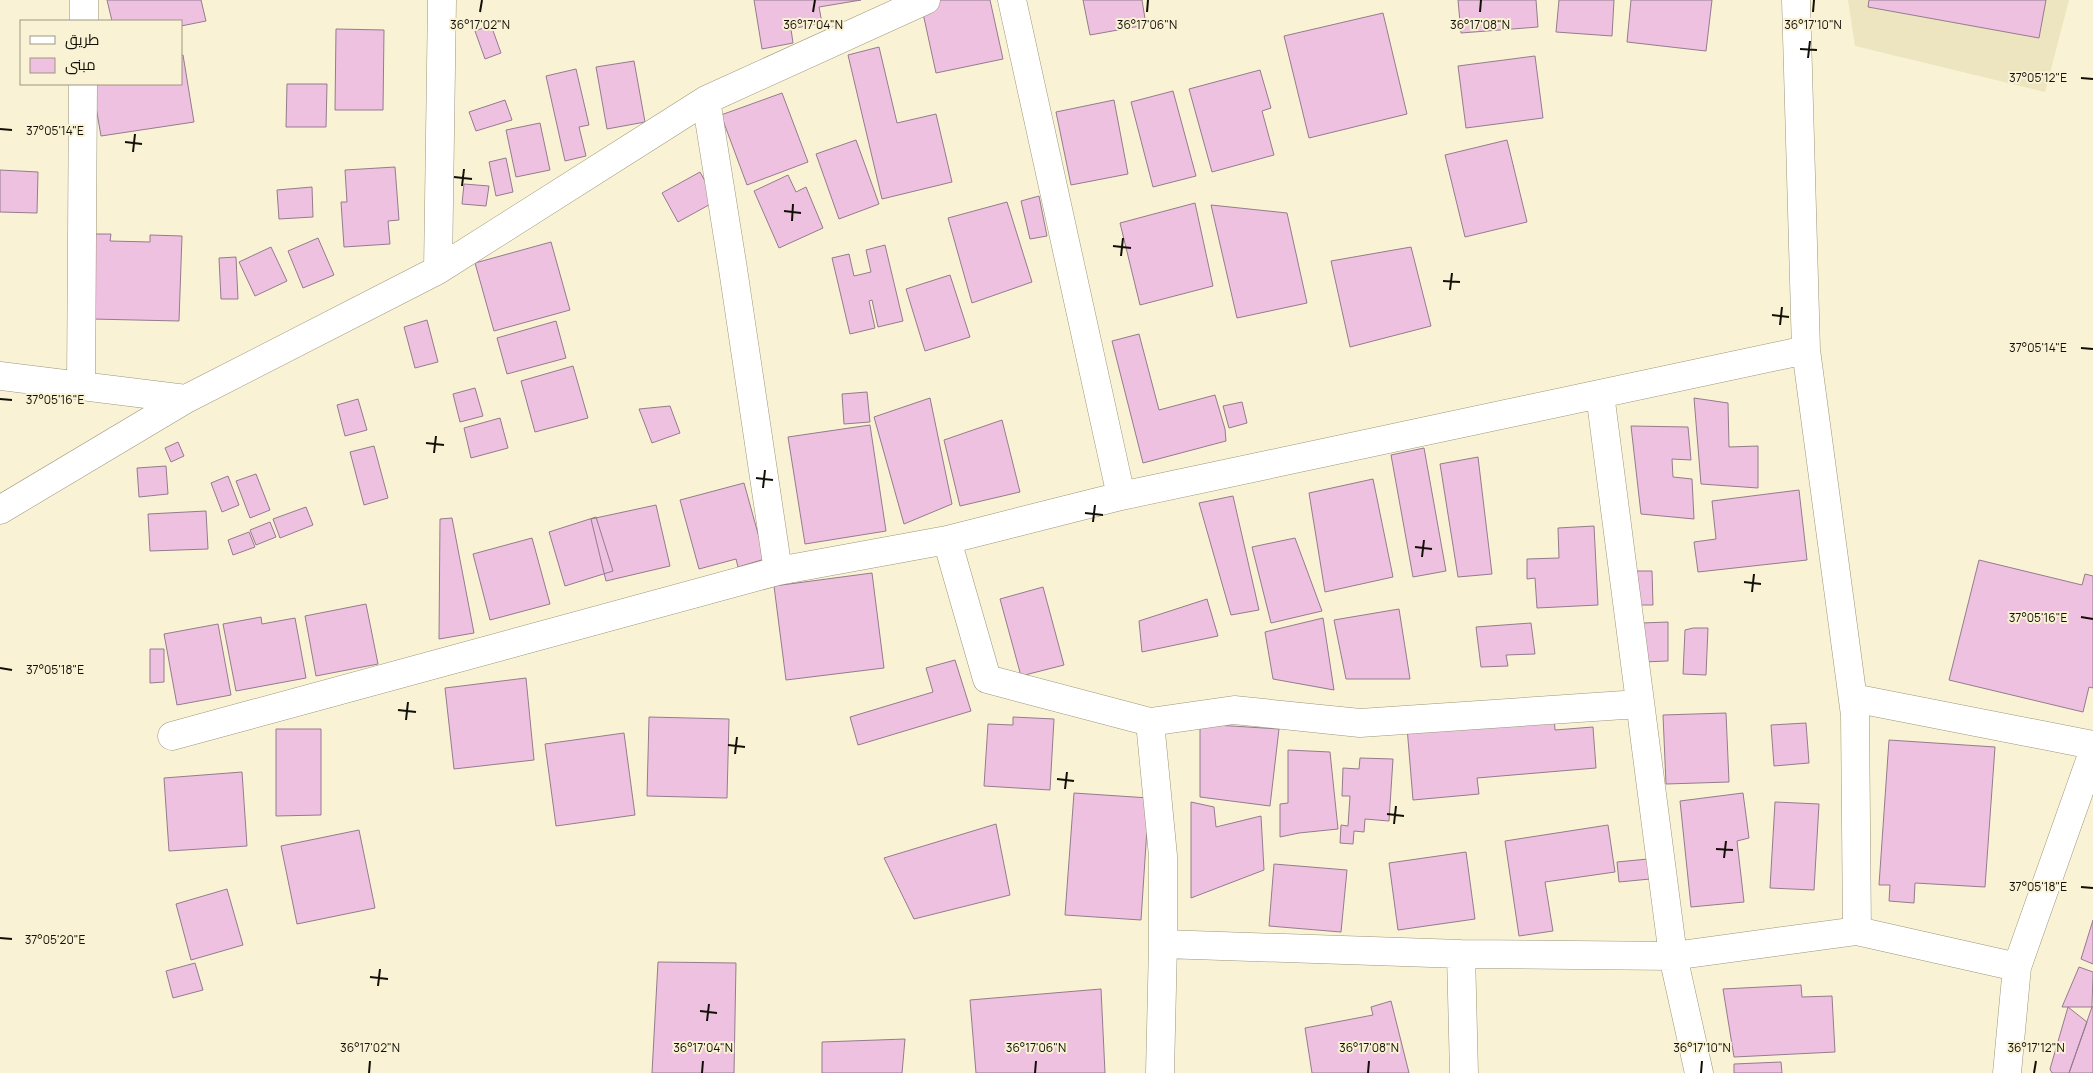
<svg xmlns="http://www.w3.org/2000/svg" width="2093" height="1073" font-family="Manrope,Cairo,sans-serif">
  <rect width="100%" height="100%" fill="#f9f2d4"/>
  <path fill="#ede5c0" d="M1848 0H2069L2045 92 1855 46Z"/>
  <path fill="#efc1e1" stroke="#947c8d" d="M107 0H201L206 21 181 26V21H112Z
    M754 0H861L819 7 822 23 791 29 793 43 762 49Z
    M940 0H990L1003 59 936 73 921 4Z
    M1083 0H1142L1146 25 1090 35Z
    M1458 0H1536L1538 27 1461 33Z
    M1559 0H1614L1612 36 1556 32Z
    M1631 0H1712L1706 51 1627 42Z
    M1869 0H2046L2039 38 1868 7Z
    M1383 13 1407 114 1309 138 1284 36Z
    M491 25 501 53 485 59 475 31Z
    M336 29 384 30 383 110H335Z
    M879 47 897 123 936 114 952 182 882 199 848 55Z
    M181 55H183L194 122 101 136 92 84H181Z
    M1535 56 1543 118 1466 128 1458 66Z
    M634 61 645 122 607 129 596 67Z
    M576 69 589 125 579 127 586 156 565 161 546 76Z
    M1260 70 1271 108 1262 111 1274 155 1212 172 1189 89Z
    M287 84H327L326 127H286Z
    M1173 91 1196 176 1153 187 1131 102Z
    M782 93 808 162 747 185 721 115Z
    M505 100 512 120 476 131 469 112Z
    M1114 100 1128 174 1071 185 1056 112Z
    M540 123 550 170 516 177 506 130Z
    M856 140 879 204 839 219 816 154Z
    M1507 140 1527 222 1465 237 1445 155Z
    M506 158 513 192 496 196 489 162Z
    M395 167 399 220 388 221 390 244 344 247 341 202H347L345 170Z
    M0 170 38 172 37 213 0 212Z
    M700 172 716 201 678 222 662 193Z
    M788 175 796 192 806 187 823 228 779 248 754 191Z
    M464 184 489 186 486 206 462 204Z
    M312 187 313 217 279 219 277 190Z
    M1039 196 1047 236 1030 239 1021 201Z
    M1007 202 1032 282 972 303 948 218Z
    M1195 203 1213 286 1140 305 1120 223Z
    M1211 205 1287 213 1307 303 1237 318Z
    M94 234H111L110 241 150 242V235L182 236 179 321 92 319Z
    M318 238 334 275 303 288 288 251Z
    M551 242 570 310 494 331 475 263Z
    M885 245 903 321 878 327 872 300 869 301 875 328 850 334 832 258 849 254 854 276 871 272 866 250Z
    M271 247 287 281 255 296 239 262Z
    M1411 247 1431 326 1350 347 1331 261Z
    M236 257 238 299H221L219 258Z
    M950 275 970 337 925 351 906 289Z
    M427 320 438 362 415 368 404 327Z
    M556 321 566 358 507 374 497 338Z
    M1139 334 1159 410 1215 395 1225 429 1226 441 1143 463 1112 341Z
    M573 366 588 418 535 432 521 381Z
    M475 388 483 416 460 422 453 394Z
    M867 392 870 422 844 424 842 394Z
    M930 398 952 504 904 524 874 417Z
    M1694 398 1728 403 1729 447 1758 446V488L1701 484Z
    M358 399 367 430 345 436 337 405Z
    M1242 402 1247 423 1229 428 1223 406Z
    M670 406 680 433 652 443 639 409Z
    M500 418 508 448 471 458 464 428Z
    M1002 420 1020 492 960 506 944 440Z
    M870 425 886 531 805 544 788 437Z
    M1631 426 1688 427 1691 460 1672 459 1673 477 1692 479 1694 519 1641 514Z
    M178 442 184 456 171 462 165 448Z
    M374 446 388 498 364 505 350 452Z
    M1424 448 1446 571 1413 577 1391 455Z
    M1478 457 1492 574 1458 577 1440 464Z
    M166 466 168 494 139 497 137 468Z
    M256 474 270 510 250 518 236 481Z
    M228 476 239 505 222 512 211 483Z
    M1373 479 1393 577 1325 592 1309 493Z
    M744 483 765 559 738 567 736 559 699 569 680 500Z
    M1799 490 1807 560 1698 572 1694 542 1716 539 1712 501Z
    M1233 496 1259 610 1231 615 1199 503Z
    M656 505 670 566 606 581 591 519Z
    M306 507 313 525 280 538 273 519Z
    M206 511 208 549 150 551 148 514Z
    M596 517 613 571 565 586 549 532Z
    M452 518 474 633 439 639 440 519Z
    M270 522 276 537 256 545 250 530Z
    M1594 526 1598 605 1537 608 1535 578 1527 579V559L1559 558 1558 528Z
    M249 532 255 547 233 555 228 540Z
    M532 538 550 604 490 620 473 554Z
    M1295 538 1322 611 1271 623 1252 547Z
    M1979 560 2082 585 2085 574 2093 576V688L2089 687 2083 712 1949 680Z
    M1637 571H1652L1653 605H1638Z
    M872 573 884 668 786 680 774 586Z
    M1043 587 1064 665 1021 676 1000 599Z
    M1207 599 1218 636 1142 652 1139 621Z
    M366 604 378 664 316 676 305 616Z
    M1399 609 1410 679H1346L1334 620Z
    M261 617 262 624 295 618 306 678 236 691 223 624Z
    M1323 618 1334 690 1273 679 1265 632Z
    M1668 622V661L1642 662V623Z
    M1531 623 1535 654 1506 655 1508 666 1481 667 1476 627Z
    M218 624 231 695 177 705 164 634Z
    M1693 628H1708L1706 675 1683 674 1685 630Z
    M150 649H164V682L150 683Z
    M955 660 971 711 858 745 850 717 933 692 926 668Z
    M526 678 534 760 454 769 445 688Z
    M1726 713 1729 782 1666 784 1663 715Z
    M1554 716 1555 730 1593 727 1596 768 1477 778 1479 794 1413 800 1407 727Z
    M649 717 729 719 727 798 647 796Z
    M1013 717 1054 719 1050 790 984 786 988 724 1013 725Z
    M1806 723 1809 763 1774 766 1771 725Z
    M1200 724 1279 729 1270 806 1200 797Z
    M276 729H321V815L276 816Z
    M624 733 635 815 556 826 545 744Z
    M1889 740 1995 747 1985 887 1915 883 1914 903 1889 901 1890 885H1879Z
    M1288 750 1330 752 1338 829 1299 833 1280 837V804L1288 803Z
    M1360 758 1393 759 1389 821 1365 819 1364 832 1354 831 1353 844 1340 843 1341 825 1348 826 1350 796H1342L1343 768 1359 769Z
    M242 772 247 846 169 851 164 778Z
    M1074 793 1149 798 1141 920 1065 915Z
    M1743 793 1749 838 1737 841 1744 902 1691 907 1680 801Z
    M1191 802 1214 807 1216 827 1261 816 1264 870 1191 898Z
    M1775 802 1819 804 1814 890 1770 888Z
    M996 824 1010 895 914 919 884 858Z
    M1608 825 1615 872 1545 882 1553 931 1519 936 1505 841Z
    M359 830 375 908 297 924 281 846Z
    M1466 852 1475 919 1398 930 1389 863Z
    M1648 859 1650 879 1619 882 1617 862Z
    M1274 864 1347 870 1341 932 1269 926Z
    M227 889 243 945 191 960 176 904Z
    M2093 920V964L2081 959Z
    M658 962 736 963 734 1073H652Z
    M195 963 203 990 173 998 166 971Z
    M2079 967 2093 972 2092 1007H2062Z
    M1801 985 1802 997 1832 996 1835 1052 1734 1057 1723 989Z
    M1101 989 1105 1073H976L970 1000Z
    M1391 1001 1409 1073H1312L1305 1028 1373 1015 1371 1007Z
    M2093 1006V1073H2069L2092 1007Z
    M2068 1007 2087 1022 2069 1073H2052L2050 1069Z
    M905 1039 902 1073H822V1042Z
    M1781 1062 1782 1073H1734V1064Z"/>
  <g fill="none" stroke-linecap="round" stroke-linejoin="round">
    <defs>
      <path id="street" d="M1012 0 1121 496 1806 350
        M1796 0 1806 350 1855 715 1857 931
        M84 21V0
        M706 100 733 269 778 571 947 540 987 679 1150 722 1163 856V944L1461 954 1673 956 1857 931 2017 967
        M438 270 442 0
        M0 376 186 399
        M81 386 83 84
        M1600 394 1673 956 1699 1073
        M0 510 186 399 438 270 706 100 926 0
        M947 540 1121 496
        M1853 698 2093 745
        M1150 722 1234 710 1360 723 1639 704
        M172 736 778 571
        M1461 954 1464 1073
        M1160 1073 1163 944
        M2007 1073 2017 967 2093 752"/>
    </defs>
    <use href="#street" stroke="#9c967a" stroke-width="29"/>
    <use href="#street" stroke="#fff" stroke-width="28"/>
  </g>
  <path fill="none" stroke="#120f06" stroke-width="2" d="M480 12 482 0M813 12 815 0M1147 12 1148 0M1480 12 1481 0M1813 12 1814 0M1800 49 1817 50M1808 58 1810 41M2081 78 2093 79M0 129 12 130M125 142 142 144M133 152 135 134M454 177 472 179M462 186 464 169M784 211 801 213M792 221 793 204M1113 246 1131 248M1121 256 1123 238M1443 281 1460 282M1450 290 1452 273M1772 315 1789 317M1780 325 1782 307M2081 348 2093 349M0 399 12 400M426 443 444 445M434 453 436 436M756 478 773 480M763 488 765 470M1085 513 1103 515M1093 522 1095 505M1415 547 1432 549M1422 557 1424 540M1744 582 1761 584M1752 592 1754 574M2081 617 2093 619M0 668 12 670M398 710 416 712M406 720 408 702M728 745 745 747M735 754 737 737M1057 779 1074 781M1065 789 1067 772M1387 814 1404 816M1394 824 1396 806M1716 849 1733 850M1724 858 1726 841M2081 887 2093 888M0 938 12 939M370 977 388 979M378 986 380 969M700 1011 717 1013M707 1021 709 1004M369 1073 370 1061M702 1073 703 1061M1035 1073 1036 1061M1368 1073 1369 1061M1701 1073 1702 1061M2034 1073 2036 1061"/>
  <g font-size="12" text-anchor="middle" fill="#120f06" stroke="#f9f2d4" stroke-width="4" stroke-linejoin="round" paint-order="stroke">
    <text x="480" y="29">36°17'02"N</text>
    <text x="813" y="29">36°17'04"N</text>
    <text x="1147" y="29">36°17'06"N</text>
    <text x="1480" y="29">36°17'08"N</text>
    <text x="1813" y="29">36°17'10"N</text>
    <text x="2038" y="82">37°05'12"E</text>
    <text x="55" y="135">37°05'14"E</text>
    <text x="2038" y="352">37°05'14"E</text>
    <text x="55" y="404">37°05'16"E</text>
    <text x="2038" y="622">37°05'16"E</text>
    <text x="55" y="674">37°05'18"E</text>
    <text x="2038" y="891">37°05'18"E</text>
    <text x="55" y="944">37°05'20"E</text>
    <text x="370" y="1052">36°17'02"N</text>
    <text x="703" y="1052">36°17'04"N</text>
    <text x="1036" y="1052">36°17'06"N</text>
    <text x="1369" y="1052">36°17'08"N</text>
    <text x="1702" y="1052">36°17'10"N</text>
    <text x="2036" y="1052">36°17'12"N</text>
  </g>
  <rect x="20" y="20" width="162" height="65" fill="#f9f2d4" stroke="#9d9782"/>
  <rect x="30" y="36" width="25" height="8" fill="#ffffff" stroke="#9d9782"/>
  <text x="65" y="45" font-size="15" fill="#120f06">طريق</text>
  <rect x="30" y="58" width="25" height="15" fill="#efc1e1" stroke="#9d9782"/>
  <text x="65" y="70" font-size="15" fill="#120f06">مبنى</text>
</svg>
